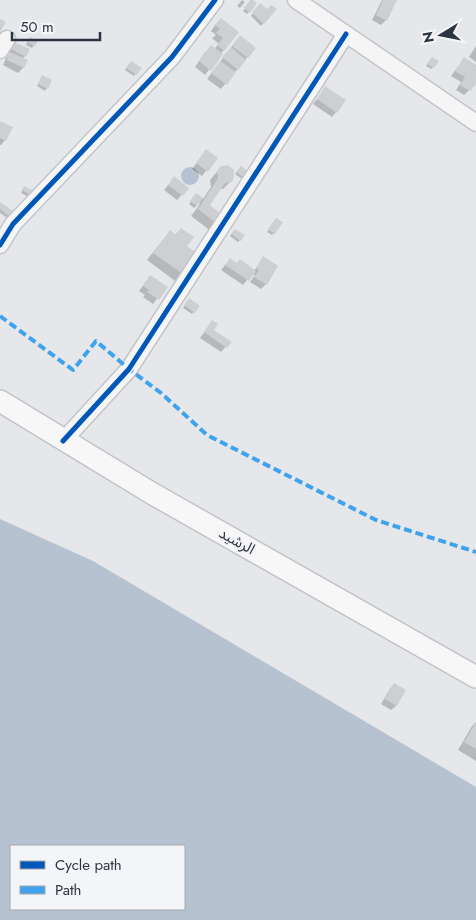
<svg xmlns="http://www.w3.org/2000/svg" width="476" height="920" font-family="Jost,'Noto Sans Arabic',sans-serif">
  <rect width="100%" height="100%" fill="#e5e7ea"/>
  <path fill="#b7c2d1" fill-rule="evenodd" d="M181 176a9 9 0 1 1 18 0a9 9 0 1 1-18 0Z
    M0 519 93 561 476 787V920H0ZM11 846H184V909H11Z"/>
  <path fill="#0003" d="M242 0 245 2 240 8 237 6Z
    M382 0H396L386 20 381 25 372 20Z
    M250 2 249 12 247 14 243 11Z
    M258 7 267 11 275 9 261 26 251 16Z
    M216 24 237 32 205 75 195 67 206 51 214 49 219 44 212 38 216 35 211 31Z
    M28 40 37 41 32 48 26 45Z
    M236 41 255 48 221 89 207 79Z
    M12 45 25 56 22 59 26 61 23 68 18 73 3 65 6 58 11 53 9 52Z
    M476 46V62L469 57Z
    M464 59 476 67V84L464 95 456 90 461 82 451 76Z
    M430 61 433 67 431 69 426 66Z
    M129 64 136 74 134 76 125 70Z
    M41 79 51 81 45 91 37 86Z
    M326 88 336 112 332 117 313 104Z
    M0 122 5 140 1 145H0Z
    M202 156 216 158 202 176 192 169Z
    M221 167 231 181 223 189H219L208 205 224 218 212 232 191 216 200 204 199 203 194 208 189 204 196 194 203 199 211 187 210 180Z
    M241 168 246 182 235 174Z
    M174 178 188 188 177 200 164 190Z
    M24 187 33 191 29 197 21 193Z
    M0 203 14 213 9 219 0 213Z
    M274 221V233L272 235 267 232Z
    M181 229 185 246 182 273 175 281 147 260 170 231 175 235Z
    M233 232 240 240 238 242 230 236Z
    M263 258 266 284 261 289 250 282 255 275 252 274 243 285 221 270 230 259 237 264 254 271Z
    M150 276 166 287 153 304 143 297 145 295 139 291Z
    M187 302 198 306 192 314 183 308Z
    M208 327 230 342 221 352 200 338Z
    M394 684 405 690 396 706 391 710 381 704 390 689Z
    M476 722V761L458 750 472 726Z"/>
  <path fill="#cecfd2" d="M250 0H253L257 3 250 13 244 8Z
    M383 0H397L387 21 376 15Z
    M260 3 267 9 271 5 277 9 264 24 252 13Z
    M221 18 239 32 224 51 217 45 223 38 216 33 220 29 215 25Z
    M0 19 6 22 0 32Z
    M240 35 256 48 248 58 232 46Z
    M30 37 38 41 35 46 27 42Z
    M14 42 30 49 26 57 11 49Z
    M211 45 223 54 211 71 199 61Z
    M231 47 246 60 238 70 222 57Z
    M10 52 28 60 24 68 7 60Z
    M432 57 439 61 434 68 427 64Z
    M464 57 476 65V84L470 91 460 85 465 77 455 71Z
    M131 61 142 68 137 75 126 68Z
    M220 61 236 72 227 85 211 73Z
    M42 75 52 80 48 89 38 84Z
    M325 86 346 100 337 113 317 99Z
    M0 121 13 127 6 141 0 138Z
    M206 149 218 158 208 172 196 163Z
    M228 165 234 170V176L232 182 225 183 210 205 226 218 220 226 198 209 218 178 217 171 221 166Z
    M241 166 253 175 249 181 236 172Z
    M174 176 189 188 183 196 168 185Z
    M24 186 34 191 32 196 22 190Z
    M196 193 203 198 197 206 190 201Z
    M0 202 16 213 12 218 0 209Z
    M276 218 283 222 275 234 268 229Z
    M181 228 194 237 187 246 198 254 183 274 153 253 170 230 176 235Z
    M235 229 245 235 241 241 231 234Z
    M263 256 278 266 267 285 254 277 259 270 256 268Z
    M230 258 237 263 240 259 256 271 249 281 225 265Z
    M150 275 168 287 159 300 147 292 149 290 143 286Z
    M189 298 200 306 195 313 184 305Z
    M212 320 218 324 214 330 232 342 227 348 204 332Z
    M394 683 406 690 397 706 385 699Z
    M476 722V749L464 742Z"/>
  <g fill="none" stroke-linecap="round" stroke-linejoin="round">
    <defs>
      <path id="minor" d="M296 0 476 123
        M0 50 7 39
        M0 245 13 224 172 57 215 0
        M63 441 129 369 346 34"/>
      <path id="major" d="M0 401 153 494 476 677"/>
    </defs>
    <use href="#minor" stroke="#c3c5c8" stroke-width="19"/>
    <use href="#major" stroke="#c2c4c7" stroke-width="24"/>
    <use href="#minor" stroke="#f5f5f6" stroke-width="16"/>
    <use href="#major" stroke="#f7f7f8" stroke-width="21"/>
    <path stroke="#3ea3ec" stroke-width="4" stroke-dasharray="8 4" stroke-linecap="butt" d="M0 316 73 370 96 341 129 369 161 393 207 435 376 520 476 552"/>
    <defs>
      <path id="cycleway" d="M0 245 13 224 172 57 215 0
        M63 441 129 369 346 34"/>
    </defs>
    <use href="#cycleway" stroke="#f4f5f8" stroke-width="8"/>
    <use href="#cycleway" stroke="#0057b8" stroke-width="5"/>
  </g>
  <g text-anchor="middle" stroke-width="4" stroke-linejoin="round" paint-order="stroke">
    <g font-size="15" fill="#2d3441" stroke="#f4f5f8">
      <text transform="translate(237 541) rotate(29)" y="5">الرشيد</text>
    </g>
  </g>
  <rect x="10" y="845" width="175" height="65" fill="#f4f5f8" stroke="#a4a8af"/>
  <rect x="20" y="861" width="25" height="8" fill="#0057b8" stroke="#a4a8af"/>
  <text x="55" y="870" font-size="15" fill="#2d3441">Cycle path</text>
  <rect x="20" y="886" width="25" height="8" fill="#3ea3ec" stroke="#a4a8af"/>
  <text x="55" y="895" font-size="15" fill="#2d3441">Path</text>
  <g transform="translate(441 35) rotate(260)" stroke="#f4f5f8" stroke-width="4" paint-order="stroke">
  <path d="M0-4L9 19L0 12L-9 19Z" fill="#2d3441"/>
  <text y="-8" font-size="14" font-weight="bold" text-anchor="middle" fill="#2d3441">N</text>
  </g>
  <path d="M12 32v8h88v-8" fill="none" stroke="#2d3441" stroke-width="2.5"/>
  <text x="20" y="32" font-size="15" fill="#2d3441" stroke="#f4f5f8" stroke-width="4" paint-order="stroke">50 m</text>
</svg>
